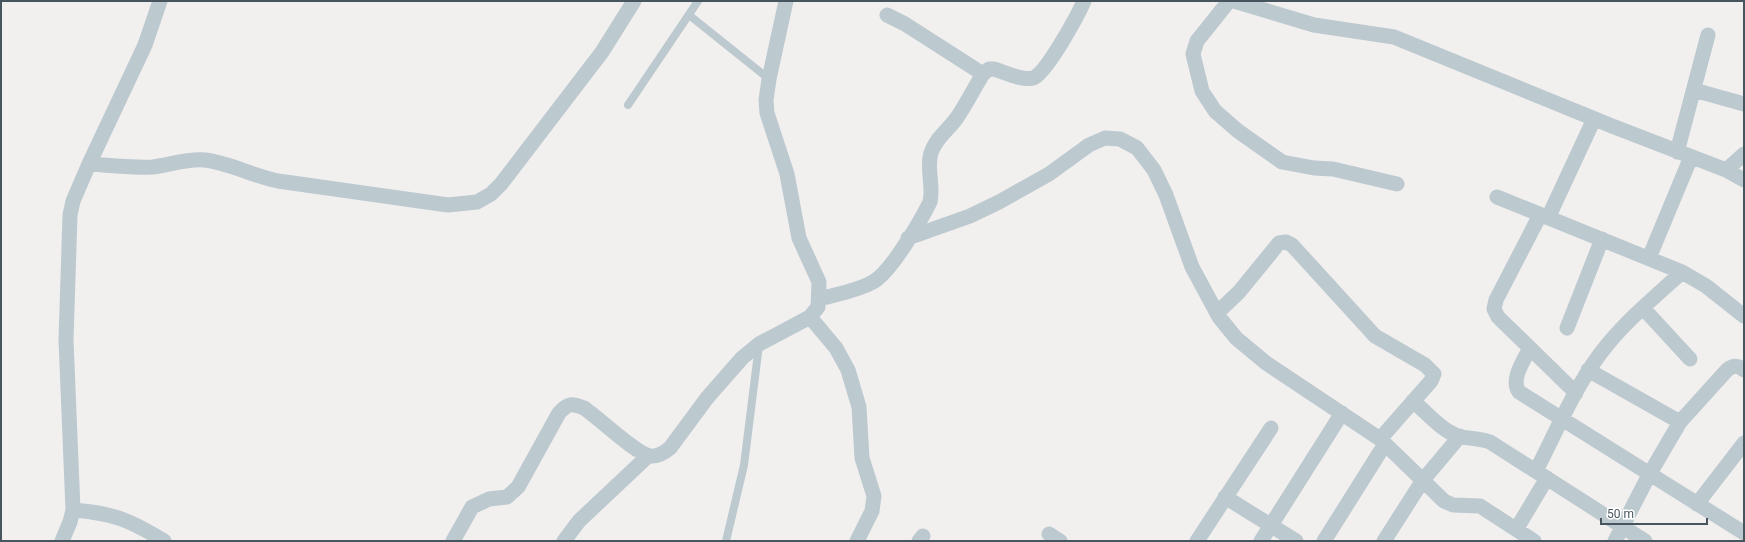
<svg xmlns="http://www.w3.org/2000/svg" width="1745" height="542" font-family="Roboto,sans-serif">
  <rect width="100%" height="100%" fill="#f2efef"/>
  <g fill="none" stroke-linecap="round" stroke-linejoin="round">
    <path stroke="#bcc9cf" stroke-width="8" d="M689 15 769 79
      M628 105 698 1
      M726 541 744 465 759 345"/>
    <path stroke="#bcc9cf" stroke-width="15" d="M1229 1 1197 41 1193 54 1202 91 1215 111 1238 131 1282 162 1314 168 1333 169 1397 184
      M1234 1 1314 25 1394 37 1612 126 1726 170 1744 180
      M887 15 905 24 983 74 989 69H994C1004 72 1022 81 1033 78 1046 74 1078 15 1084 1
      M1694 90 1744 104
      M1677 152 1708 35
      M89 164 145 45 160 1
      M1726 170 1744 154
      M1497 197 1682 272 1706 286 1744 316
      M1540 215 1496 300 1494 309 1498 317 1576 393
      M1548 218 1594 119
      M908 238 970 216 999 202 1049 174 1089 145 1105 138 1120 139 1137 148 1154 170 1166 195 1192 267 1219 317 1236 338 1266 363 1380 439 1444 501 1453 505 1480 506 1534 541
      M1649 258 1691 157
      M820 299C837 294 857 291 873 282 891 272 920 222 930 202 934 186 926 169 931 153 935 139 948 130 956 119 966 105 974 88 983 74
      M1643 308 1690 359
      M1217 313 1239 292 1279 243 1286 242 1292 245 1375 336 1425 365 1434 374 1431 381 1380 439
      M810 317 836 348 848 370 859 407 862 458 874 496 872 511 857 541
      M1567 328 1602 239
      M1530 348C1524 360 1510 380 1519 392L1744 533
      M1588 370 1680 422
      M1413 401C1427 413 1441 430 1458 436 1469 439 1479 438 1490 442L1645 541
      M1536 471C1556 432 1574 389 1600 354 1623 323 1654 298 1682 272
      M1225 497 1296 541
      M1697 504 1744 443
      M73 510C113 513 130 520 164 541
      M1517 528 1547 478
      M1049 534 1060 541
      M62 541 70 522 73 510 66 340 70 215 73 201 89 164C110 165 132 168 153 167 170 165 188 158 205 160 230 163 253 176 278 181L448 205 477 202 491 194 501 184 602 52 634 1
      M453 541 472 507 489 499 507 497 518 487 559 413C568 403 572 403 584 408 599 418 636 454 650 456 658 457 664 453 670 448L707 398 742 358 759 344 810 317 818 307 819 282 799 238 787 174 767 113 766 100 769 79 786 1
      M564 541 579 521 648 456
      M919 541 923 536
      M1197 541 1271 428
      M1261 541 1342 413
      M1324 541 1385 444
      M1384 541 1423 480 1460 436
      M1615 541 1649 475 1680 422 1727 370C1733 365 1738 365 1744 370"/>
  </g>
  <rect width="1745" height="542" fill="none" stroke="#46555e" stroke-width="4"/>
  <path d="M1601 518v6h106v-6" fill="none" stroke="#46555e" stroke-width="2"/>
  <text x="1607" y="518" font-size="12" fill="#46555e" stroke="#ffffff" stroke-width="3" paint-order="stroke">50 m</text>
</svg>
